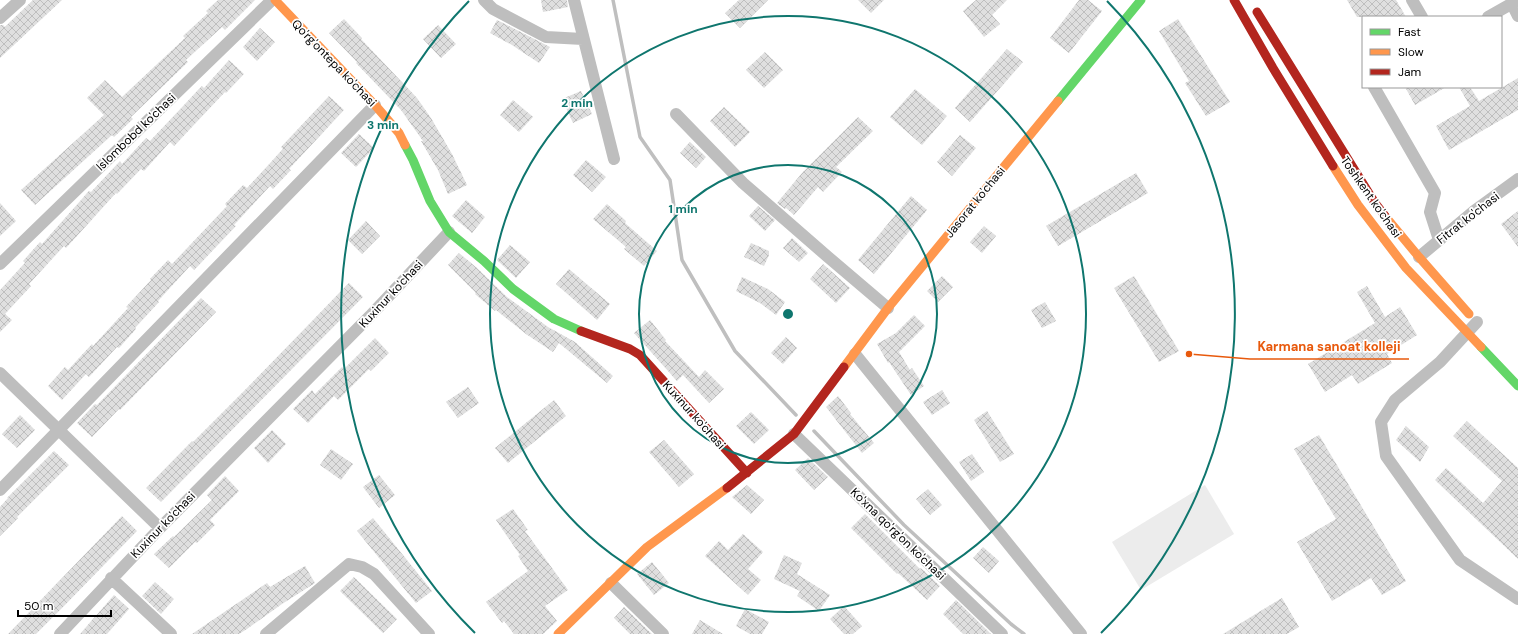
<svg xmlns="http://www.w3.org/2000/svg" width="1518" height="634" font-family="'DM Sans',sans-serif">
  <defs>
    <pattern id="building-cross-hatch" width="8" height="8" patternUnits="userSpaceOnUse"><rect width="8" height="8" fill="#dfdfdf"/><path d="M0 0l8 8M0 8l8-8" fill="none" stroke="#bebebe"/></pattern>
  </defs>
  <rect width="100%" height="100%" fill="#fff"/>
  <path fill="#ececec" d="M1205 485 1234 534 1141 590 1112 542Z"/>
  <g fill="none" stroke-linecap="round" stroke-linejoin="round">
    <path stroke="#bfbfbf" stroke-width="3.5" d="M613 0 640 137 670 180 682 260 735 351 796 415
      M814 431 904 525 1011 624 1024 634"/>
  </g>
  <path fill="url(#building-cross-hatch)" d="M33 0H62L0 58V25H3L5 27Z
    M218 0H255L225 30 222 27 186 60 188 62 131 117 133 119 114 137 112 135 35 205 21 190 104 115 87 98 105 80 122 97 185 38 183 36 208 13 206 11Z
    M541 0H567L568 7 543 12Z
    M739 0H768L740 28 725 13Z
    M858 0H884L871 13Z
    M976 0H1007L992 15 1000 24 984 37 963 11Z
    M1079 0H1088L1102 11 1069 53 1050 38Z
    M1347 0H1396L1406 17H1357Z
    M344 19 362 38 361 39 417 98 431 118 452 154 467 185 448 194 438 170 421 141H423L401 110 356 63 357 62 329 33Z
    M1178 19 1230 102 1206 116 1185 83 1189 81 1159 31Z
    M497 20 550 47 539 63 512 45 490 33Z
    M438 25 456 44 441 58 423 39Z
    M260 28 275 42 257 61 243 47Z
    M1007 49 1023 62 970 122 955 108Z
    M765 52 783 70 764 88 746 70Z
    M229 60 244 74 226 93 225 92 174 146 170 142 144 171 141 169 117 194 116 193 66 248 64 246 29 284 31 286 5 314 12 320 0 332V290L25 263 23 261 40 242 42 244 89 191 91 192 120 161 122 164 146 138 150 141 202 86 204 88Z
    M1518 78V110L1449 150 1436 126 1470 106 1459 87H1470L1479 101Z
    M1405 87H1446L1415 105Z
    M915 89 947 116 922 145 890 117Z
    M581 91 592 114 573 123 562 99Z
    M329 96 344 110 289 169 291 170 273 189 270 186 234 225 236 226 194 270 190 266 158 301 159 302 135 328 136 329 119 348 117 347 89 377 86 374 62 400 48 386 65 367 68 370 92 344 93 346 128 308 126 307 151 280 150 279 168 260 172 264 227 206 225 204 243 185 247 188 283 149 281 147Z
    M513 100 533 117 519 132 500 115Z
    M724 107 750 132 735 147 710 121Z
    M858 117 873 131 836 167 842 172 823 192 818 187 794 215 786 208 785 209 777 203 802 173Z
    M359 134 374 148 356 167 341 153Z
    M960 135 976 148 952 176 937 162Z
    M690 142 706 157 696 168 680 153Z
    M586 160 606 177 592 192 573 175Z
    M1136 173 1148 193 1058 246 1046 226Z
    M911 196 927 210 874 274 858 260Z
    M466 200 485 217 472 233 452 216Z
    M0 203 16 221 0 236Z
    M607 204 626 221 625 223 657 251 644 266 624 249 626 247 593 219Z
    M758 206 775 220 765 231 749 216Z
    M1518 211V247L1501 224Z
    M366 221 380 236 362 254 348 240Z
    M984 226 996 236 982 253 970 242Z
    M792 238 808 253 799 262 783 248Z
    M751 243 769 251V255L764 266 744 257Z
    M510 245 530 262 516 278 497 260Z
    M459 253 477 268 507 297 548 327 575 342 613 376 607 383 559 343 553 352 526 334 496 310 495 311 475 294 476 293 448 265Z
    M823 264 850 288 836 303 810 279Z
    M569 269 610 304 597 320 556 284Z
    M942 276 953 287 938 302 927 291Z
    M1134 276 1179 351 1159 362 1114 288Z
    M742 277 768 289 785 302 776 315 760 303 736 291Z
    M349 283 363 297 161 502 146 488 192 441 193 442 244 391Z
    M1367 286 1385 317 1400 307 1417 335 1387 354 1392 363 1358 384 1352 375 1325 392 1308 364 1375 323 1357 292Z
    M201 298 216 312 120 410 119 409 92 437 77 423 95 404 97 405Z
    M1045 302 1056 321 1042 328 1031 310Z
    M914 315 925 326 899 352 910 370 912 368 924 386 911 395 889 362 888 363 877 344 896 333Z
    M650 320 666 340 665 341 699 377 705 370 724 389 709 403 683 375 677 381 634 333Z
    M786 337 797 348 783 364 771 353Z
    M375 338 389 353 371 371 369 369 338 400 334 396 308 423 293 409 312 390 315 394 342 367 344 369Z
    M468 387 479 403 458 418 446 402Z
    M942 390 950 403 932 415 923 402Z
    M838 396 851 413 850 414 874 443 862 453 826 407Z
    M554 400 566 416 508 463 495 448Z
    M987 411 1014 454 1000 462 974 420Z
    M751 412 769 430 754 444 736 426Z
    M20 415 35 430 17 448 2 434Z
    M1467 421 1518 468V559L1435 480 1446 468 1483 503 1502 481 1453 436Z
    M1406 426 1429 447 1420 462 1396 440Z
    M272 430 286 444 268 463 254 448Z
    M1319 435 1406 581 1382 595 1371 578 1332 601 1297 542 1336 519 1294 449Z
    M664 440 694 474 679 487 649 452Z
    M331 449 353 464 341 480 320 465Z
    M54 451 69 465 17 517 18 518 0 536V507L8 498H7Z
    M972 454 984 472 971 481 959 462Z
    M808 458 828 477 814 490 795 470Z
    M379 475 395 495 379 508 363 487Z
    M225 476 239 491 210 520 215 525 197 543 195 542 169 568 154 554 173 536 174 537 212 500 207 495Z
    M747 485 764 500 751 514 732 497Z
    M928 489 942 505 930 515 916 499Z
    M513 509 528 530 525 531 568 590 545 606 557 621 543 634H514L504 621 502 623 486 602 528 571 518 556 520 555 496 520Z
    M865 514 920 569 921 568 940 586 927 600 898 573 897 574 851 528Z
    M122 516 137 531 66 604 36 634H8Z
    M373 518 432 591 416 603 357 531Z
    M743 534 763 552 748 569 761 580 748 595 705 556 719 541 728 550Z
    M983 547 999 561 989 573 973 558Z
    M784 555 802 563 797 574 830 595 819 611 797 596 800 591 774 579Z
    M652 562 669 583 654 595 637 574Z
    M305 566 315 583 282 604 247 629 239 634H192L267 583 270 587Z
    M354 577 397 619 383 633 340 591Z
    M155 582 174 599 161 614 142 596Z
    M114 595 129 609 107 634H80Z
    M1282 598 1299 627 1287 634H1223Z
    M956 600 987 630 991 634H963L943 614Z
    M844 606 862 626 853 634H844L830 619Z
    M624 607 652 634H630L614 618Z
    M745 609 769 622 762 634H750L736 626Z
    M700 620 723 634H692Z"/>
  <g fill="none" stroke-linecap="round" stroke-linejoin="round">
    <path stroke="#bebebe" stroke-width="12" d="M484 0 493 9 546 37 583 39
      M574 0 614 159
      M1412 0 1422 17
      M1512 4 1518 16
      M1488 17 1518 0
      M0 18 20 0
      M1374 87 1435 193 1430 212 1439 240
      M676 114 743 183 828 257 888 308
      M1419 257 1474 211 1518 179
      M0 264 272 0
      M1477 322 1440 362 1395 400 1381 422 1386 456 1460 560 1518 599
      M855 354 1081 634
      M0 373 160 528
      M794 434 1002 634
      M0 490 375 105
      M111 578 171 634
      M611 583 663 634
      M60 634 160 528 370 316 449 232
      M266 634 349 564 362 567 374 574 429 634"/>
    <path stroke="#63d668" stroke-width="9" d="M1058 101 1141 0
      M405 145 413 160 430 201 449 232 484 261 513 289 554 319 581 331
      M1481 347 1518 386"/>
    <path stroke="#ff974d" stroke-width="9" d="M275 0 375 105 399 133 405 145
      M1333 166 1358 205 1406 268 1481 347
      M1385 216 1419 257 1469 314
      M844 367 888 308 1058 101
      M558 634 647 547 727 488"/>
    <path stroke="#b3261e" stroke-width="9" d="M1234 0 1273 68 1333 166
      M1257 12 1375 203 1385 216
      M581 331 630 349 640 355 747 473
      M727 488 794 434 844 367"/>
  </g>
  <g fill="none" stroke="#0f766e" stroke-width="2">
    <circle cx="788" cy="314" r="149"/>
    <circle cx="788" cy="314" r="298"/>
    <path d="M475 633A447 447 0 0 1 469 1M1107 1A447 447 0 0 1 1101 633"/>
  </g>
  <g text-anchor="middle" stroke-width="3.5" stroke-linejoin="round" paint-order="stroke">
    <g font-size="12" fill="#000" stroke="#fff">
      <text transform="translate(334 63) rotate(46)" y="4">Qo'rg'ontepa ko'chasi</text>
      <text transform="translate(136 132) rotate(-44)" y="4">Islombobd ko'chasi</text>
      <text transform="translate(1371 197) rotate(55)" y="4">Toshkent ko'chasi</text>
      <text transform="translate(975 202) rotate(-51)" y="4">Jasorat ko'chasi</text>
      <text transform="translate(1468 218) rotate(-38)" y="4">Fitrat ko'chasi</text>
      <text transform="translate(391 294) rotate(-47)" y="4">Kuxinur ko'chasi</text>
      <text transform="translate(694 415) rotate(48)" y="4">Kuxinur ko'chasi</text>
      <text transform="translate(163 525) rotate(-46)" y="4">Kuxinur ko'chasi</text>
      <text transform="translate(898 534) rotate(44)" y="4">Ko'xna qo'rg'on ko'chasi</text>
    </g>
  </g>
  <circle cx="788" cy="314" r="6" fill="#0f766e" stroke="#fff" stroke-width="2"/>
  <g font-size="12" text-anchor="middle" font-weight="bold" fill="#0f766e" stroke="#fff" stroke-width="3.5" stroke-linejoin="round" paint-order="stroke">
    <text x="577" y="107">2 min</text>
    <text x="383" y="129">3 min</text>
    <text x="683" y="213">1 min</text>
  </g>
  <path fill="none" stroke="#e8590c" stroke-width="1.5" d="M1189 354L1250 359H1409"/>
  <circle fill="#e8590c" stroke="#fff" stroke-width="1.5" cx="1189" cy="354" r="4"/>
  <g font-size="13" text-anchor="middle" font-weight="bold" fill="#e8590c" stroke="#fff" stroke-width="3.5" stroke-linejoin="round" paint-order="stroke">
    <text x="1329" y="351">Karmana sanoat kolleji</text>
  </g>
  <rect x="1362" y="16" width="140" height="72" fill="#ffffff" stroke="#999999"/>
  <rect x="1370" y="29" width="20" height="6" fill="#63d668" stroke="#999999"/>
  <text x="1398" y="36" font-size="12" fill="#000000">Fast</text>
  <rect x="1370" y="49" width="20" height="6" fill="#ff974d" stroke="#999999"/>
  <text x="1398" y="56" font-size="12" fill="#000000">Slow</text>
  <rect x="1370" y="69" width="20" height="6" fill="#b3261e" stroke="#999999"/>
  <text x="1398" y="76" font-size="12" fill="#000000">Jam</text>
  <path d="M18 610v6h93v-6" fill="none" stroke="#000000" stroke-width="2"/>
  <text x="24" y="610" font-size="12" fill="#000000" stroke="#ffffff" stroke-width="3" paint-order="stroke">50 m</text>
</svg>
